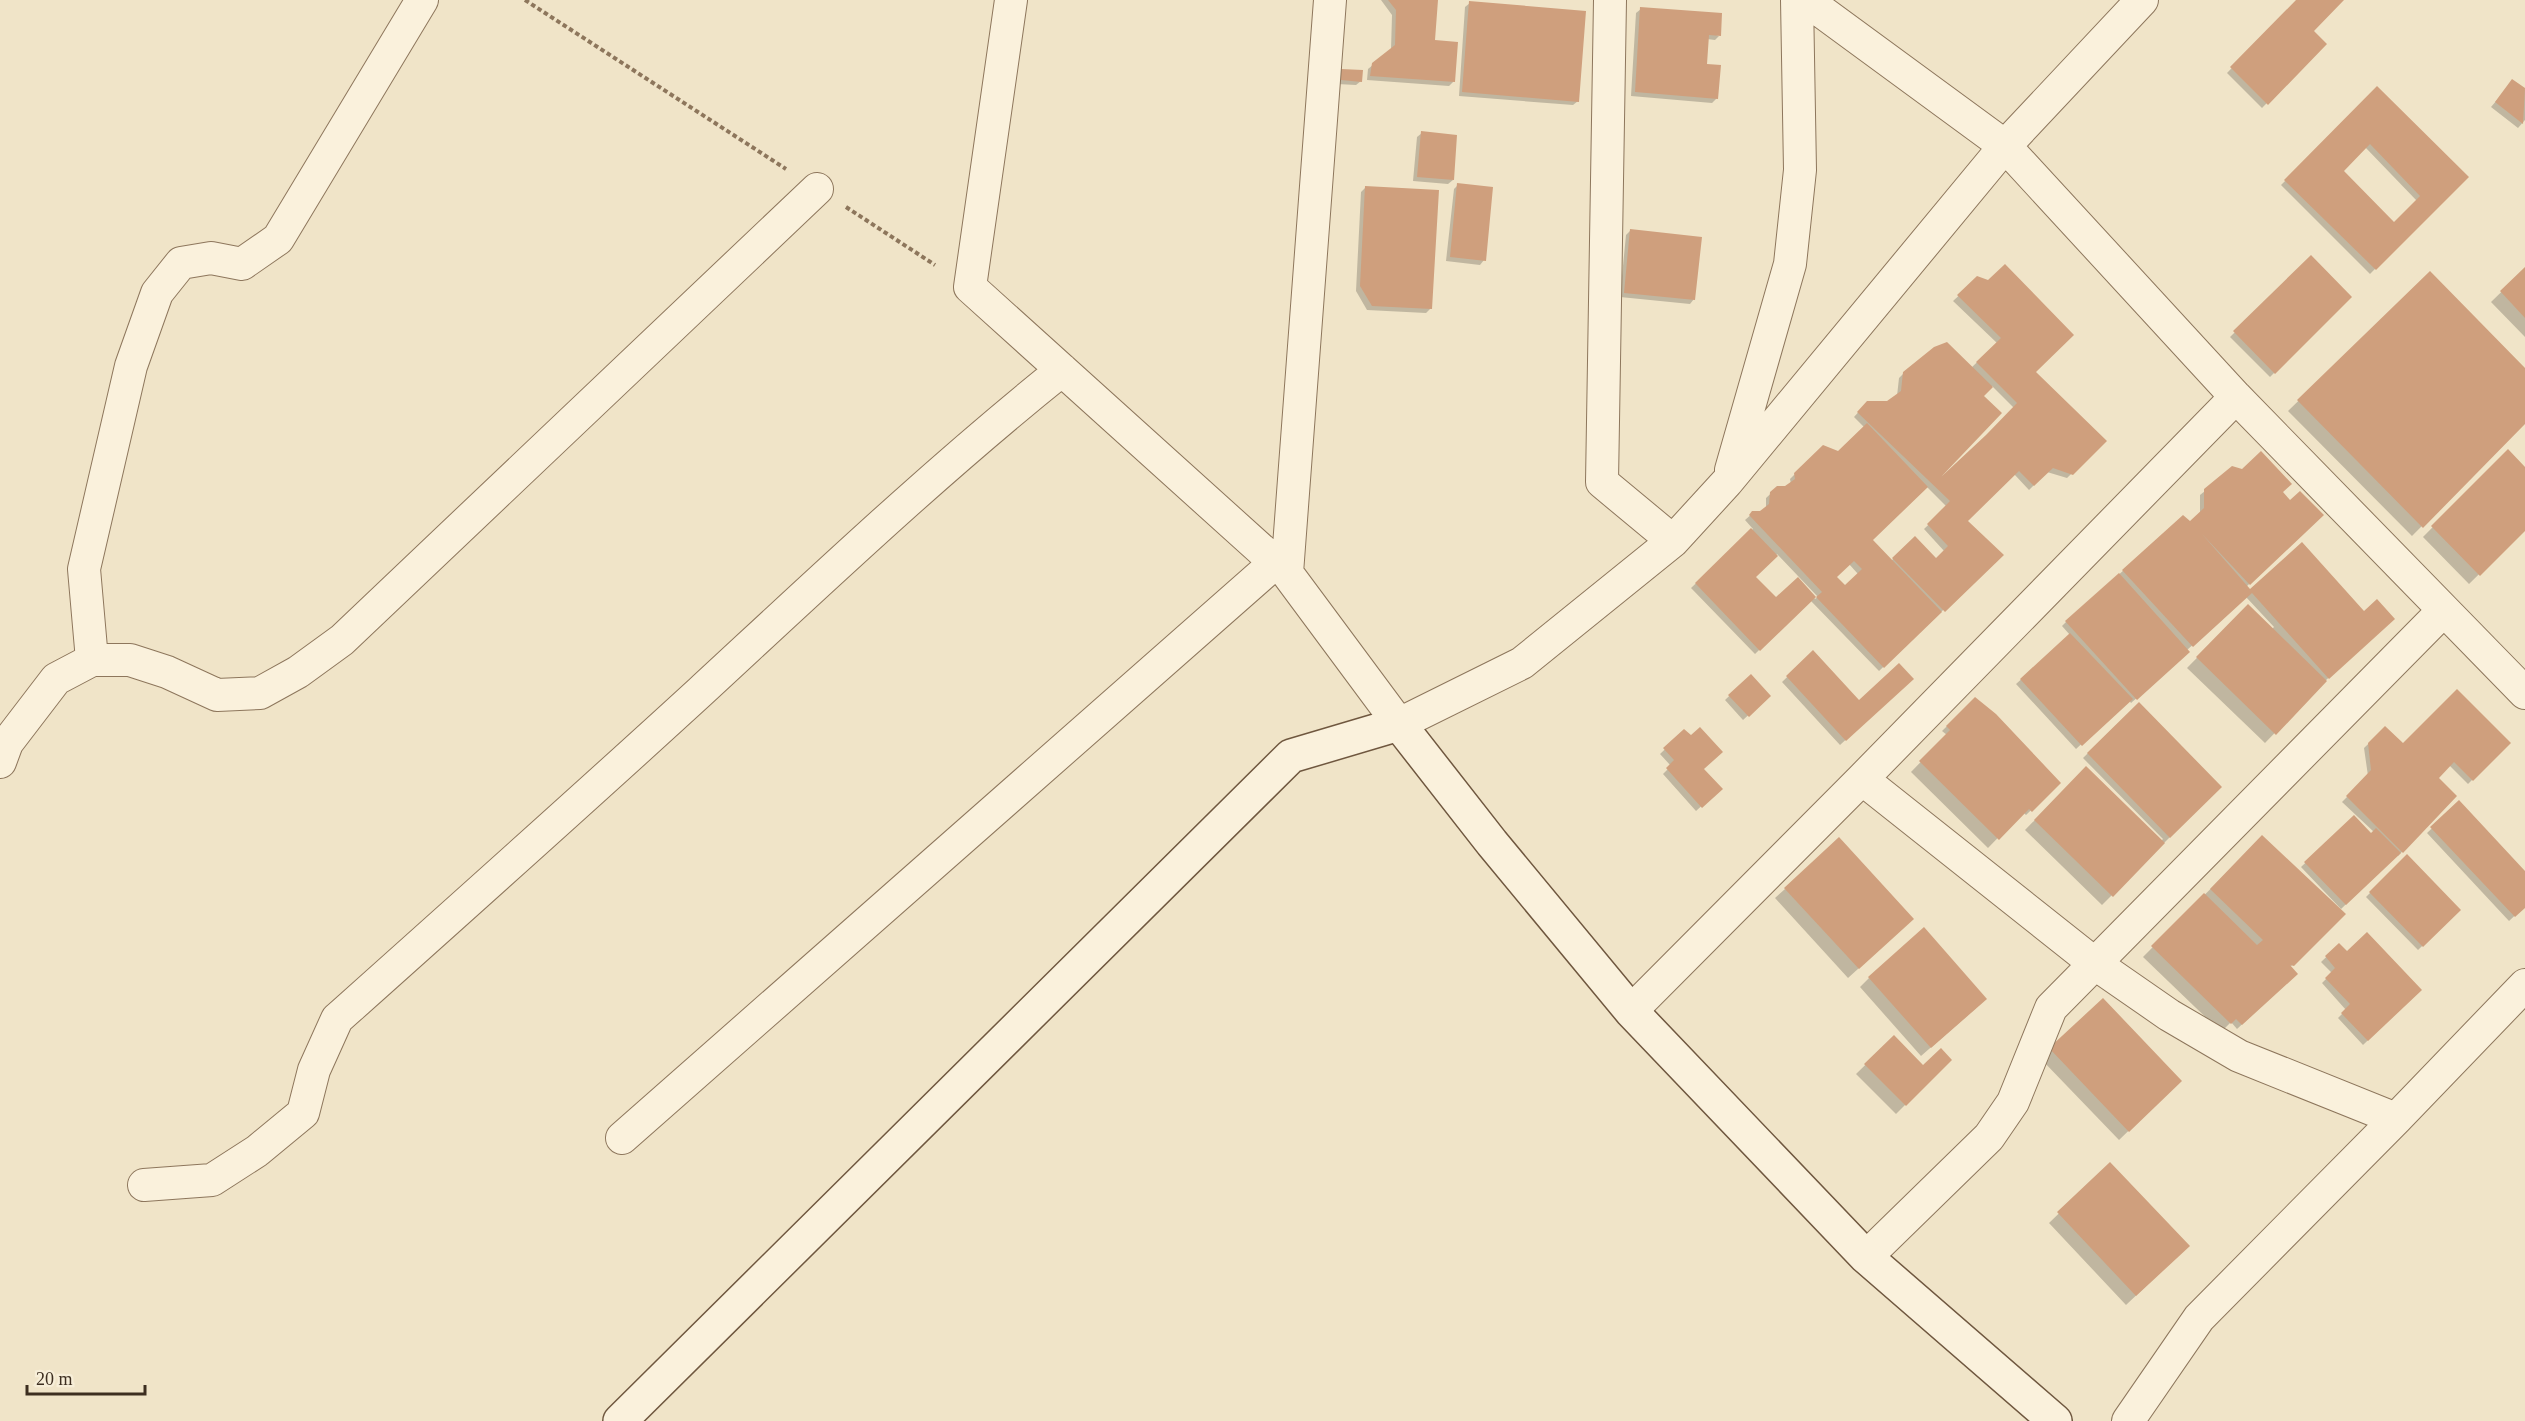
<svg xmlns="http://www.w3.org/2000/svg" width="2525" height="1421" font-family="'Times New Roman',serif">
  <rect width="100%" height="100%" fill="#f0e4c8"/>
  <path fill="#0003" fill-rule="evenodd" d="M1381 0H1437L1434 41 1454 81 1449 86 1367 80 1368 69 1391 50 1392 15Z
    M2298 0H2340L2312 31 2325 44 2262 108 2227 73Z
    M1470 3 1578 101 1573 105 1459 96 1465 7Z
    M1641 9 1719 36 1715 40 1707 39 1705 66 1717 98 1712 103 1631 96 1636 13Z
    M1342 70 1361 81 1356 85 1337 84 1338 75Z
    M2513 81 2525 90V120L2518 128 2491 107Z
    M2377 88 2466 177 2370 274 2281 185ZM2365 147 2417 201 2394 224 2342 171Z
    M1422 133 1453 180 1448 184 1413 181 1417 137Z
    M1458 185 1484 260 1480 265 1446 261 1454 189Z
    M1366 187 1431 308 1426 313 1367 310 1356 291 1361 192Z
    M1630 231 1694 299 1690 304 1620 297 1626 235Z
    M2311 257 2350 297 2270 377 2230 337Z
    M2525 269V337L2491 302Z
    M2430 273 2525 370V422L2412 536 2288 411Z
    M1978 278 2034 372 2105 441 2067 478 2047 472 2029 490 2014 474 1966 521 2001 555 1879 671 1810 600 1755 654 1691 588 1753 529 1745 520 1753 513H1761L1766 509V498L1778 487 1785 488 1791 484 1790 479 1823 446 1838 452 1864 427 1854 417 1863 407 1887 403 1897 396 1899 378 1904 373 1971 368 1997 343 1953 301ZM1992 386 2014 408 1944 478 1942 476 1982 396ZM1927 487 1947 507 1924 529 1945 552 1936 560 1915 538 1891 561 1871 540ZM1777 554 1818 597 1815 599 1798 580 1776 599 1754 577ZM1849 564 1858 574 1845 587 1835 577Z
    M2508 451 2525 469V529L2469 584 2423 537Z
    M2205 491 2280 492 2290 502 2321 515 2246 587 2249 591 2393 619 2325 681 2265 743 2187 668 2248 606 2272 629 2274 627 2246 597 2187 650 2184 656 2131 703 2129 700 2076 749 2016 684 2070 635 2062 626 2066 622 2183 517 2190 523 2200 514V495Z
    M1813 652 1859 702 1912 679 1840 745 1782 682Z
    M1750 676 1769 696 1743 720 1725 700Z
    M1975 699 2059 783 2026 815 2023 812 1988 848 1911 772 1947 735 1942 731Z
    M2138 704 2220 787 2102 905 2025 830 2086 768 2161 841 2163 839 2083 758Z
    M2385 728 2403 746 2509 743 2468 784 2449 765 2436 778 2455 796 2398 856 2397 855 2341 909 2301 867 2354 817 2371 835 2374 832 2342 802 2368 776 2364 748Z
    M1684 731 1702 769 1720 789 1696 811 1663 774 1671 766 1660 754Z
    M2458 803 2525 874V906L2509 921 2427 833Z
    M2262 837 2344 914 2289 968 2292 978 2237 1029 2231 1022 2221 1032 2143 957Z
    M2407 856 2459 910 2418 950 2366 897Z
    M1785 889 1902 929 1848 978 1775 898Z
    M2339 945 2347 953 2420 990 2363 1045 2338 1018 2346 1010 2322 983 2332 973 2321 962Z
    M1869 978 1976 1008 1921 1056 1860 987Z
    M1894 1037 1923 1067 1950 1060 1896 1114 1856 1074Z
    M2050 1049 2180 1081 2119 1140 2041 1059Z
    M2110 1164 2179 1255 2126 1305 2049 1223Z"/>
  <path fill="#cf9f7d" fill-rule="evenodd" d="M1388 0H1438L1435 40 1458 42 1455 82 1370 76 1372 63 1395 45 1396 10Z
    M2296 0H2344L2314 31 2327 44 2268 105 2230 67Z
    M1469 1 1586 11 1579 102 1462 92Z
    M1640 7 1722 13 1721 36 1709 35 1707 64 1721 65 1718 99 1635 92Z
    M1341 69 1363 70 1362 82 1341 80Z
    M2512 79 2525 88 2523 124 2495 102Z
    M2377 86 2469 177 2376 270 2284 180ZM2370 144 2420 196 2394 222 2344 171Z
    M1421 131 1457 135 1454 180 1417 177Z
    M1457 183 1493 187 1486 261 1450 257Z
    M1365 186 1439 190 1432 309 1372 306 1360 286Z
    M1630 229 1702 237 1695 300 1624 293Z
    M2311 255 2352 297 2275 374 2233 331Z
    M2005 264 2074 335 2036 372 2107 441 2073 475 2053 468 2034 486 2019 471 1968 521 2004 555 1945 612 1892 558 1915 536 1936 558 1948 546 1927 524 1950 501 1857 412 1867 401H1887L1901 391 1903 372 1934 347 1947 342 1993 387 1984 396 2002 413 1941 477 1986 435 2017 403 1976 362 2001 338 1957 295 1977 276 1988 280Z
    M2525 267V318L2500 291Z
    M2430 271 2525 368V424L2423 528 2297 400Z
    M1867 423 1928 487 1873 540 1942 612 1884 668 1816 597 1822 592 1749 515 1752 511H1760L1769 504 1770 492 1777 486H1785L1795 479 1794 473 1823 445 1838 451ZM1854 561 1862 569 1845 585 1837 577Z
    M2508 449 2525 467V531L2480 576 2431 526Z
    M2261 451 2292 484 2283 492 2290 500 2300 491 2324 515 2250 585 2202 534 2250 589 2302 542 2364 611 2377 599 2395 619 2329 679 2252 593 2193 647 2122 570 2183 515 2190 521 2204 508V489L2232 466 2242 469Z
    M1751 528 1778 556 1756 577 1776 597 1798 577 1816 597 1760 651 1695 583Z
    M2119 573 2190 652 2137 700 2065 621Z
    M2248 604 2327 681 2276 735 2196 657Z
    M2070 633 2133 699 2082 746 2020 679Z
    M1813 650 1859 700 1899 663 1914 679 1846 741 1786 676Z
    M1751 674 1771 696 1749 717 1728 695Z
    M2457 689 2511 743 2473 781 2454 762 2439 778 2457 796 2403 853 2346 796 2371 770 2368 743 2385 726 2403 743Z
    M1975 697 1996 714 2061 783 2032 812 2029 809 1999 840 1919 761 1950 730 1946 726Z
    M2139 702 2222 787 2170 838 2087 753Z
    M1700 727 1723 752 1704 769 1723 789 1702 808 1666 768 1674 760 1663 748 1684 729 1691 735Z
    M2086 766 2165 843 2113 897 2034 820Z
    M2459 800 2525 871V908L2515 917 2430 827Z
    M2354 815 2371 833 2376 828 2401 853 2346 905 2304 862Z
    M2262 835 2346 914 2294 966 2290 965 2298 974 2242 1025 2236 1019 2231 1024 2151 946 2204 893 2257 945 2263 940 2210 889Z
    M1839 837 1914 919 1859 969 1784 888Z
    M2407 854 2461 910 2423 947 2369 892Z
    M1924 927 1987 999 1931 1048 1868 977Z
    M2367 932 2422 990 2368 1041 2341 1013 2350 1004 2325 978 2335 968 2325 956 2339 943 2347 951Z
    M2103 998 2182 1081 2129 1132 2049 1048Z
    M1894 1035 1923 1065 1941 1048 1952 1060 1906 1106 1864 1064Z
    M2110 1162 2190 1246 2136 1296 2057 1212Z"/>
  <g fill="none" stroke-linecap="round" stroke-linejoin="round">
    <defs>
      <path id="street" d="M1011 0 970 287 1287 573 1399 724 1522 663 1673 541 1727 482 2005 146 2142 0
        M1610 0 1602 482 1673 541
        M1806 0 2005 146 2236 397 2525 693
        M1731 470 1790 264 1800 170 1797 0
        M1287 573 1330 0
        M92 660 84 569 131 366 157 293 181 263 211 258 242 264 278 239 422 0
        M0 762 7 743 56 679 92 660H130L167 672 217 695 260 693 298 672 342 640 817 189
        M1862 779 2094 963 2169 1015 2239 1056 2396 1119
        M1631 1011 1862 779 2236 397
        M622 1138 1276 562
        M144 1185 212 1180 257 1151 303 1113 314 1070 337 1019C459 910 580 802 700 692 819 582 936 471 1062 370
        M1866 1257 1989 1137 2013 1102 2051 1008 2443 611
        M2128 1421 2199 1318 2396 1119 2525 985"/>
      <path id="secondary" d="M620 1421 1291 756 1399 724 1492 843 1631 1011 1866 1257 2055 1421"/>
    </defs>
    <use href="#street" stroke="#8d765c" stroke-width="34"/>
    <use href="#secondary" stroke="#6f573f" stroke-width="36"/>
    <path stroke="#8d765c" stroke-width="4" stroke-dasharray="4.5 3" stroke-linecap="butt" d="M525 0 786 169
      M846 207 935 265"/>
    <use href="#street" stroke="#faf1dc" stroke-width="32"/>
    <use href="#secondary" stroke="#faf1dc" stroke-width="33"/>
  </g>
  <path d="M27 1385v9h118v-9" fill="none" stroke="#3d2e20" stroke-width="3"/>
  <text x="36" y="1385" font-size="18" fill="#3d2e20" stroke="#f7eed8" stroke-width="4.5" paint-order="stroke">20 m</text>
</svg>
